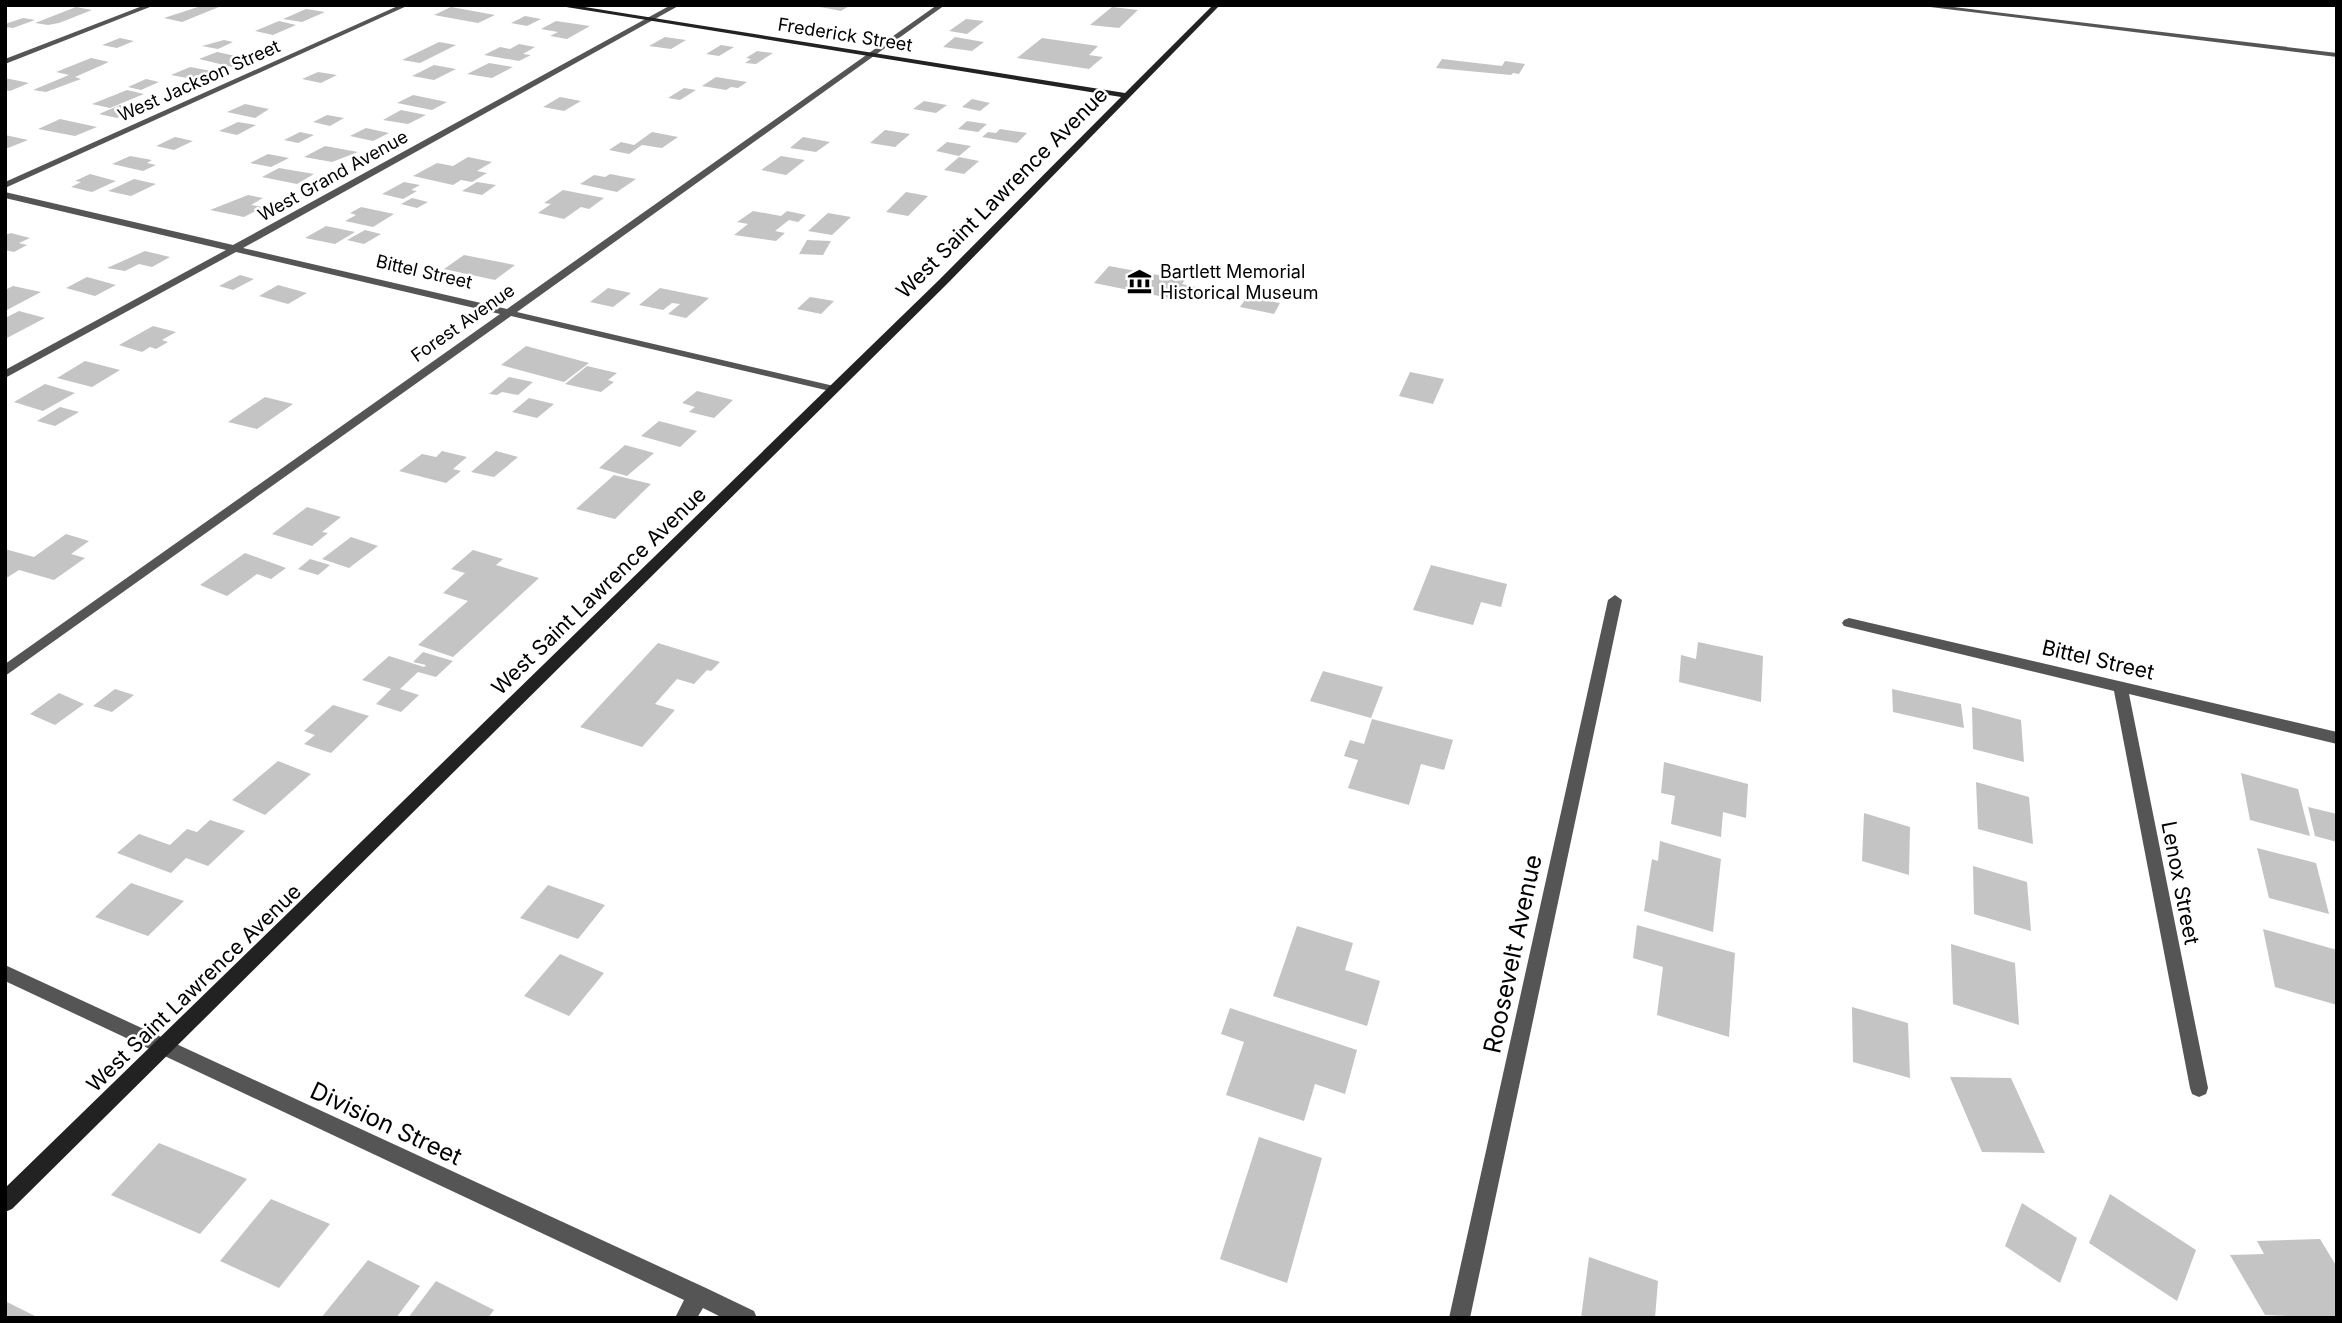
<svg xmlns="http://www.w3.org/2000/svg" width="2342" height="1323" font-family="Inter,sans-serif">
  <rect width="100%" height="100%" fill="#fff"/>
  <path fill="#c4c4c4" d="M204 5 219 7 182 22 164 18Z
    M810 5H851L841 11Z
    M76 7 92 10 59 23 48 25 35 23Z
    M451 7 495 15 478 23 434 15Z
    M1112 7 1138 10 1119 28 1090 25Z
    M306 9 325 12 302 22 283 19Z
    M525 16 541 19 527 26 511 23Z
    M23 18 35 20 13 28 5 27V24Z
    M966 19 984 21 967 34 949 31Z
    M279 21 296 25 273 35 255 31Z
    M556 21 590 26 567 39 550 36 558 32 541 29Z
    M665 37 686 40 671 49 649 46Z
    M955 37 984 42 972 51 943 47Z
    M120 38 134 41 117 48 102 45Z
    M1042 38 1098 46 1089 55 1103 57 1089 69 1017 58Z
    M224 40 233 42 218 49 202 46Z
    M439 42 456 45 420 63 402 60Z
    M519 44 535 47 523 54 531 55 519 61 484 55 500 47 510 49Z
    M721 45 734 47 719 56 706 54Z
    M757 51 773 53 756 64 745 63 751 59 746 58Z
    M217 52 250 59 232 67 199 59Z
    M91 58 109 62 75 77 81 79 46 92 33 90 69 75 56 72Z
    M1442 59 1502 66 1505 61 1525 64 1519 74 1513 73 1511 75 1436 68Z
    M489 63 513 67 492 78 467 74Z
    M434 65 456 69 434 80 412 76Z
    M190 67 217 72 198 80 171 75Z
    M318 72 337 75 321 83 302 79Z
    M716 77 747 82 738 88 731 87 726 90 702 86Z
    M5 78 29 83 10 91 5 90Z
    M146 79 159 82 141 90 128 87Z
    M684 88 696 90 680 100 668 98Z
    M127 90 144 94 110 108 92 104Z
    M413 95 447 102 432 110 397 103Z
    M560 97 581 101 564 111 543 107Z
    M972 99 990 103 980 111 962 107Z
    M924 101 947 105 936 113 913 109Z
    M245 104 269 109 255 118 227 112Z
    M120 105 137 108 117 118 99 114Z
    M401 110 426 115 408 124 383 120Z
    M327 115 344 118 330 126 313 122Z
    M60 119 97 127 75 136 38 129Z
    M967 121 987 124 978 132 958 129Z
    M238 122 256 125 237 135 219 131Z
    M366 128 389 133 373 141 350 136Z
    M1000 129 1027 133 1017 143 982 137 988 132 996 133Z
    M885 130 910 134 895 147 870 143Z
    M300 132 314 135 298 143 284 140Z
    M652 132 678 137 662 148 642 145 629 154 609 150 621 142 634 145Z
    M5 135 28 140 8 148H5Z
    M175 137 193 141 174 150 156 146Z
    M803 137 830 142 816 152 790 148Z
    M947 142 971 146 959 156 936 151Z
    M325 146 358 152 332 162 304 157Z
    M268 154 289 158 271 167 250 163Z
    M130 156 152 160 147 163 156 165 143 171 112 164Z
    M781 156 805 160 786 175 761 170Z
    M468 157 492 162 477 171 487 173 472 182 461 180 453 185 413 176 437 163 453 166Z
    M959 157 979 161 964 174 944 170Z
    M279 168 314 174 297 184 262 177Z
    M90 174 116 181 92 192 71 187 81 182 75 181Z
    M610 174 636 179 617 192 580 184 594 175 605 177Z
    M134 179 156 184 131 196 108 191Z
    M404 182 420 185 411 190 417 191 403 199 382 194Z
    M477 182 496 185 482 195 462 191Z
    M563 190 604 198 589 209 581 207 564 219 538 213 551 204 544 203Z
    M906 192 928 196 908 216 886 212Z
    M248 195 263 198 251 205 263 207 244 217 210 210Z
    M412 198 428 202 417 208 401 204Z
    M361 207 394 214 373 227 345 221 356 215 350 213Z
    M753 211 781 216 787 211 806 215 798 222 789 220 775 231 785 233 776 241 734 235 748 224 737 222Z
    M828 213 851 217 832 235 808 231Z
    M326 226 355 232 335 244 305 238Z
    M365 230 381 234 364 244 347 240Z
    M11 233 30 238 19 243 27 245 14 252 5 250V235Z
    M807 240 831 241 823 255 799 254Z
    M145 251 170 257 152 267 139 264 125 271 107 268Z
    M464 255 515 265 495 280 444 269Z
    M1109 266 1185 280 1182 284 1210 290 1204 300 1177 295 1174 299 1094 283Z
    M240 275 254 279 233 290 219 286Z
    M87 277 116 285 95 296 66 288Z
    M278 285 307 293 288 304 259 296Z
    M13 286 41 292 5 311V290Z
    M608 288 631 293 613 307 590 302Z
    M660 288 709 298 686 318 668 314 680 304 672 303 663 310 639 305Z
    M810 297 834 301 821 314 797 309Z
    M1247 297 1280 303 1274 314 1240 307Z
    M19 311 45 318 5 339V318Z
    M153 326 176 332 162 340 168 342 156 349 150 347 142 352 119 345Z
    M526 346 589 363 564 382 501 365Z
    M85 361 120 370 92 387 57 378Z
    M587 366 617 373 608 380 614 382 601 392 565 384Z
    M1410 372 1444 379 1433 404 1399 396Z
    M509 377 533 382 518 395 502 392 497 395 489 394Z
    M45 384 75 393 43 411 14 402Z
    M697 391 733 400 714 418 689 412 695 407 682 403Z
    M265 397 293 404 257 429 228 422Z
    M529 398 554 404 537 418 512 412Z
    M60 407 79 412 55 426 37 421Z
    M659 421 697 431 680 447 641 436Z
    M625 445 654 453 627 476 599 468Z
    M442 451 467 457 453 469 461 471 446 483 399 471 422 454 436 457Z
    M496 451 518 457 494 477 471 472Z
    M614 475 651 484 615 519 576 509Z
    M307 507 341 517 322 532 328 533 312 546 272 534Z
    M66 534 89 541 71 554 85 558 54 580 19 570 5 579V549L34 557Z
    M351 537 378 546 349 568 322 559Z
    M473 550 503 559 496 565 539 578 453 657 418 645 468 601 443 593 465 573 451 569Z
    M245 553 286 568 271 579 257 574 227 596 200 585Z
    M310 559 330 565 318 575 298 569Z
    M1431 565 1507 584 1501 607 1481 602 1473 625 1413 610Z
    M1698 642 1763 656 1761 702 1679 682 1681 655 1696 659Z
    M658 643 720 662 711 671 707 670 694 684 677 679 655 704 675 710 642 747 580 727Z
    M423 652 453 661 436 677 418 672 400 689 419 695 401 712 376 704 391 689 362 680 389 656 424 667 426 665 413 662Z
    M1323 671 1383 687 1371 718 1310 701Z
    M115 689 134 695 112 712 93 706Z
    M1892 689 1961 704 1964 728 1893 712Z
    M59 693 84 704 55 725 30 714Z
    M333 705 369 716 331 753 304 744 315 735 304 731Z
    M1972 707 2021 720 2024 762 1973 749Z
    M1372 719 1453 740 1444 770 1421 764 1409 805 1348 788 1358 760 1344 756 1350 740 1364 744Z
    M278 761 311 774 265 815 232 800Z
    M1664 762 1748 784 1746 818 1723 812 1721 837 1671 824 1675 796 1661 793Z
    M2241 773 2298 789 2310 836 2250 820Z
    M1976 782 2029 797 2033 844 1978 829Z
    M2308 807 2337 814V842L2315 836Z
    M1864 813 1910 827 1909 875 1862 861Z
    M210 820 245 831 208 866 186 858 171 873 117 853 139 834 170 845 187 829 197 832Z
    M1660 841 1721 859 1713 932 1644 911 1652 859 1658 861Z
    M2257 848 2316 863 2329 914 2269 898Z
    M1973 866 2027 882 2031 931 1974 914Z
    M131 883 184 901 148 936 95 917Z
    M548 885 605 905 578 939 520 918Z
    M1637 925 1735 953 1729 1037 1657 1015 1663 967 1633 958Z
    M1297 926 1353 943 1345 970 1380 981 1367 1026 1273 996Z
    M2263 929 2337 950V1005L2275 987Z
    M1951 944 2015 963 2019 1025 1953 1004Z
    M560 954 604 973 569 1016 524 996Z
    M1852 1007 1908 1023 1910 1078 1853 1062Z
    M1230 1008 1357 1050 1345 1094 1315 1084 1304 1121 1226 1095 1244 1042 1221 1034Z
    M1950 1077 2011 1078 2045 1153 1982 1152Z
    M1259 1137 1322 1158 1287 1283 1220 1259Z
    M159 1143 247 1179 200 1234 111 1195Z
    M2110 1194 2196 1250 2177 1301 2089 1243Z
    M271 1199 330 1224 279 1288 220 1261Z
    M2022 1203 2077 1238 2060 1283 2005 1246Z
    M2320 1239 2337 1267V1318L2265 1315 2230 1255 2264 1254 2257 1241Z
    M1589 1257 1658 1281 1655 1318H1581Z
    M368 1260 420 1286 396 1318H321Z
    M436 1281 494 1310 488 1318H408Z
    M5 1301 39 1318H5Z"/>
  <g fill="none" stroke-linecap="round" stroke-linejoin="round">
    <path fill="#555" fill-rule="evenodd" d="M145 5H155L5 64V59Z
      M400 5H409L5 188V182Z
      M671 5H680L243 248 507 309 937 5H945L517 312 834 386 838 387V391L834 392 511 316 5 676V664L500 314 236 252 5 378V370L226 250 5 198V192L233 245Z
      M1914 5H1937L2337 53V57Z
      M1615 595 1622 600 1470 1318H1449L1608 600Z
      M1849 618 2337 732V744L2129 694 2208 1088 2206 1094 2199 1097 2192 1094 2190 1088 2114 691 1844 626 1842 623 1844 620Z
      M5 965 706 1288 754 1311 757 1318H723L703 1308 697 1318H675L684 1300 5 981Z"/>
    <path fill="#222" fill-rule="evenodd" d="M554 5H572L1125 93 1213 5H1220L947 284 12 1209 5 1212V1188L939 280 1121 97Z"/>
  </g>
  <defs>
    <symbol id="museum-bare" viewBox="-9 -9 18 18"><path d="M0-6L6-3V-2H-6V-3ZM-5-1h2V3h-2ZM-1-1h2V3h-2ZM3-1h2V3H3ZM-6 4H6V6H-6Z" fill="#000" stroke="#fff" stroke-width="2.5" paint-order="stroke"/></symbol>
  </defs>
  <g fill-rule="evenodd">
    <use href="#museum-bare" x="1122" y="264" width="35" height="35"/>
  </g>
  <g text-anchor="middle" stroke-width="5" stroke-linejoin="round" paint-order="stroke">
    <g font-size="18" fill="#000" stroke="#fff">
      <text transform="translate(845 35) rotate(9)" y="6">Frederick Street</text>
      <text transform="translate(199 81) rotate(-24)" y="6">West Jackson Street</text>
      <text transform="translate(333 176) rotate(-29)" y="6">West Grand Avenue</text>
      <text transform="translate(424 272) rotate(13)" y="6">Bittel Street</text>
      <text transform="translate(463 323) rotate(-35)" y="6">Forest Avenue</text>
    </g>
    <g font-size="18" fill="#000" stroke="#fff" text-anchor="start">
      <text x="1160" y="278">Bartlett Memorial<tspan x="1160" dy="21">Historical Museum</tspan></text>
    </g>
    <g font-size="21" fill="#000" stroke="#fff">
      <text transform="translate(1002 193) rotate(-45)" y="7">West Saint Lawrence Avenue</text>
      <text transform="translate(599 591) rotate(-44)" y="7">West Saint Lawrence Avenue</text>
      <text transform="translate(2098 660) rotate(13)" y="7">Bittel Street</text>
      <text transform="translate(2180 883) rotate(79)" y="7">Lenox Street</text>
      <text transform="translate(194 988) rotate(-44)" y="7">West Saint Lawrence Avenue</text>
    </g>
    <g font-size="24" fill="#000" stroke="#fff">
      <text transform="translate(1513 954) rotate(-78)" y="8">Roosevelt Avenue</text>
      <text transform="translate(386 1124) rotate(25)" y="8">Division Street</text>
    </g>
  </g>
  <rect width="2342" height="1323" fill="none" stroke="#000000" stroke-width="14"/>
</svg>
